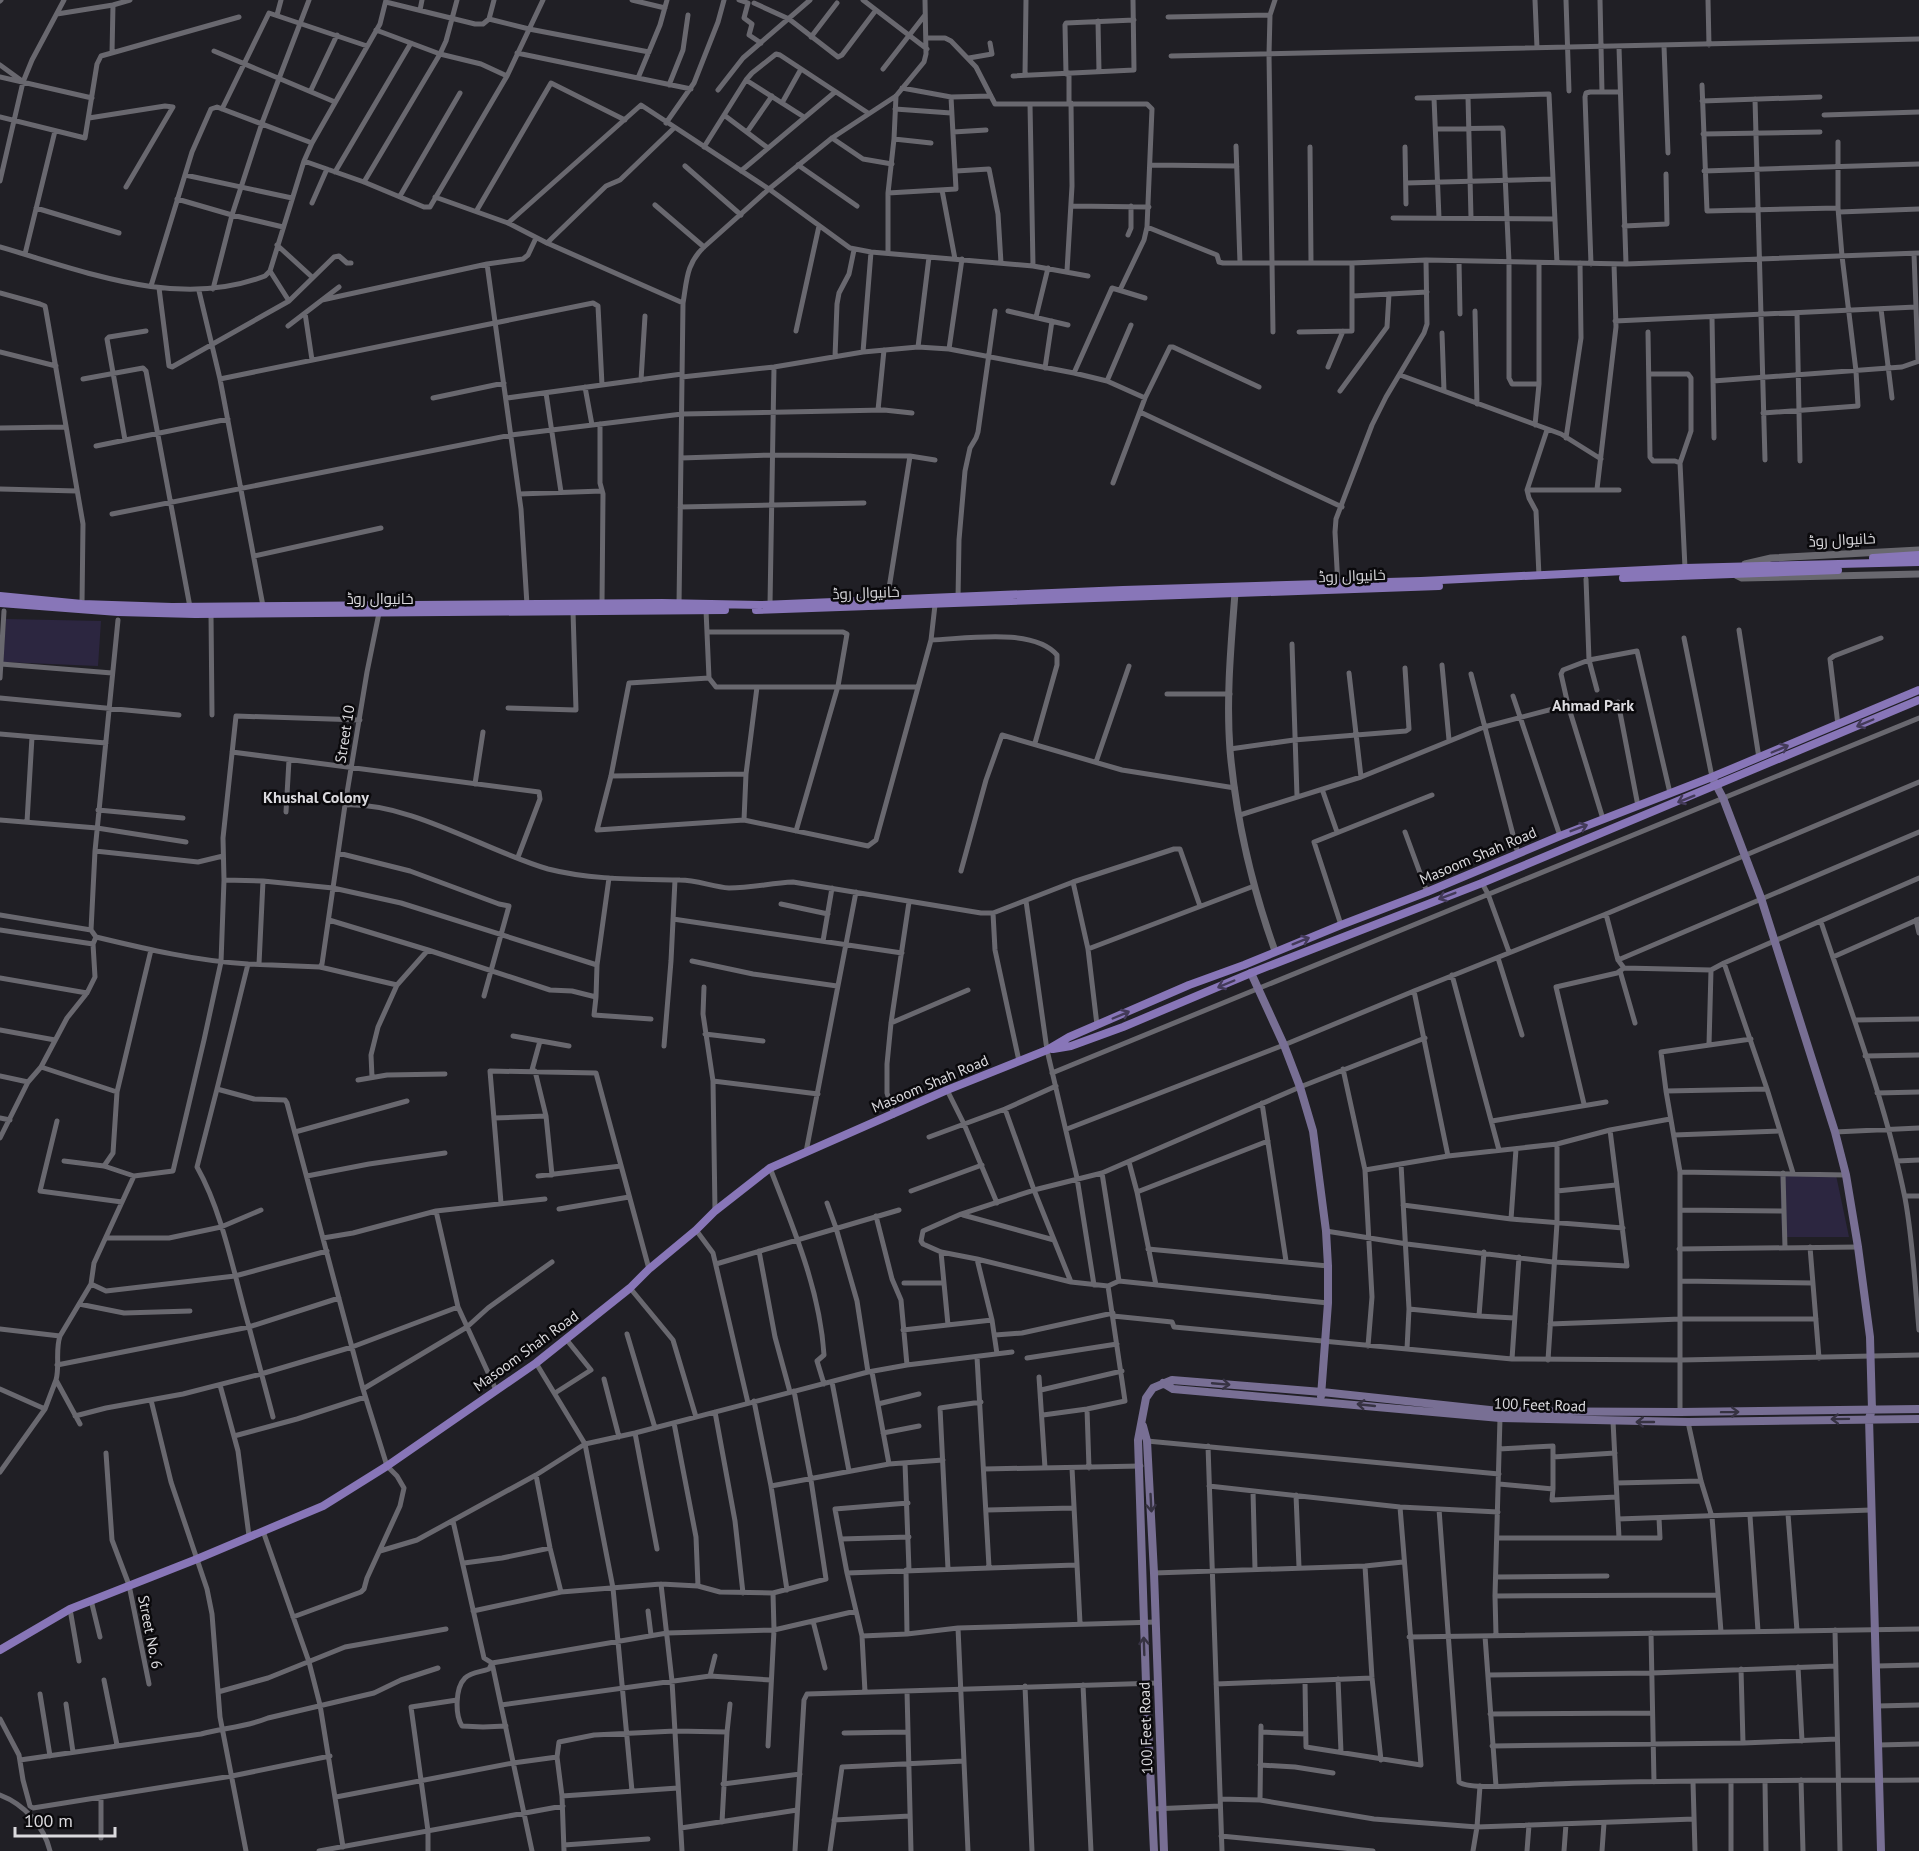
<svg xmlns="http://www.w3.org/2000/svg" width="1919" height="1851" font-family="'PT Sans',Cairo,sans-serif">
  <rect width="100%" height="100%" fill="#201f25"/>
  <path fill="#2c2640" d="M6 619 101 621 98 666 3 662Z
    M1780 1173 1836 1175 1849 1237H1782Z"/>
  <g fill="none" stroke-linecap="round" stroke-linejoin="round">
    <path stroke="#69686f" stroke-width="5" d="M632 0 665 8
      M739 0 748 3 744 18 752 24 749 35 761 43
      M863 0 927 49
      M1535 0 1537 48
      M1566 0 1569 91
      M1600 0 1602 92
      M1708 0 1709 45
      M0 1 1 0
      M386 2 475 24H483L489 19 494 0
      M754 3 789 19 838 57 842 55 876 10
      M420 10 422 0
      M57 14 113 5 130 0
      M277 15 281 0
      M1168 17 1270 15
      M489 19 529 29 649 52
      M1098 21 1099 72
      M376 30 440 54 481 64 507 76
      M811 37 837 3
      M927 38H945L951 41 976 67 995 104H1147L1152 109 1147 227 1144 240 1120 290
      M1664 46 1668 153
      M1619 47 1626 264
      M214 51 335 102
      M112 53 113 5
      M517 53 691 89
      M1171 56 1919 39
      M969 58 992 54 990 43
      M0 65 22 81
      M883 69 925 15
      M1069 73V103
      M1066 74 1065 25 1066 23 1134 20
      M1025 75 1026 0
      M1013 76 1134 70 1133 0
      M0 77 92 98
      M638 78 660 25 667 0
      M746 80 804 117
      M669 85 683 50 688 15
      M1702 85 1707 211 1838 208
      M902 88 951 97
      M311 90 337 35
      M718 90 743 58 810 0
      M1468 97 1471 218
      M1417 98 1549 94 1557 263
      M1434 98 1439 218
      M1755 99 1765 460
      M1702 101 1820 97
      M782 103 801 69
      M1030 104 1033 266
      M222 109 269 13 367 46
      M895 109 951 113
      M724 115 768 148
      M1824 115 1919 112
      M0 117 85 138 97 64 101 56 239 17
      M89 118 165 106 173 107 126 187
      M666 123 694 83 718 22 724 0
      M1437 129 1502 128 1503 130 1509 262V378L1512 384H1539
      M747 132 772 96
      M953 132 986 130
      M1703 134 1820 132
      M832 138 863 159 892 164
      M894 139 931 143
      M1236 146 1240 263
      M704 147 746 80 752 73 776 54 780 55 868 113
      M1310 147 1311 263
      M1405 147 1406 204
      M304 161 364 182 424 207H430L507 76 543 0
      M798 165 857 206
      M1151 165 1237 166
      M685 166 741 215
      M741 171 835 92
      M956 171 989 169 998 214 1001 263
      M1704 171 1919 164
      M335 172 411 43
      M185 175 292 198
      M0 181 23 82 32 60 64 0
      M364 182 440 54 446 41 457 0
      M1406 183 1553 179
      M942 190 955 259
      M888 193 956 189 951 97 991 96
      M400 196 460 93
      M435 197 508 223 547 243 683 303
      M177 199 232 215 283 227
      M312 203 327 169
      M655 205 704 247
      M1072 206 1149 207
      M36 208 119 233
      M477 210 551 83 625 120
      M1839 212 1919 209
      M1393 218 1555 219
      M508 223 641 105 769 189 850 248 871 252 1033 266 1088 276
      M1624 226 1667 224 1666 174
      M1147 227 1217 255 1219 262 1223 263H1352L1426 260 1626 264 1919 253
      M1128 235 1131 228V206
      M547 243 606 186 620 180 674 128
      M277 245 312 277
      M0 247C84 271 178 310 265 276L270 271 304 161 312 143 380 24 386 0
      M888 253V193L894 139 896 96
      M25 254 55 131
      M1914 254 1918 361
      M1459 261 1460 314
      M487 264 521 509 527 605
      M1591 264 1585 97 1586 93 1590 92H1620
      M270 271 289 301
      M1067 271 1072 186 1071 103
      M151 286 192 152 211 109 217 107 312 143
      M159 288 169 366 172 367 289 301 334 257 339 256 347 263H351
      M213 289 232 215 262 123 309 0
      M199 291 220 379 263 606
      M0 293 40 304 45 306 46 311 83 524 82 604
      M1353 296 1427 292
      M322 300 487 264 523 259 528 255 536 238
      M1881 309 1892 398
      M1008 311 1068 325
      M1475 311 1477 404
      M305 313 312 360
      M1797 313 1800 461
      M1036 317 1048 268
      M1712 317 1714 438
      M1615 321 1916 307
      M288 326 339 287
      M796 331 819 226
      M1273 332 1269 54 1270 15 1275 0
      M1299 332 1352 331V263
      M1648 332 1650 457 1653 461H1675L1680 463 1685 568
      M1442 333 1444 391
      M918 347 929 257
      M949 349 962 259
      M0 352 56 366
      M863 352 871 252
      M835 357 837 304 839 293 849 274 854 250
      M1328 367 1343 331
      M1045 368 1052 321
      M1074 373 1112 288 1145 298
      M1649 374H1688L1691 378V431L1680 463
      M1400 375 1561 434 1601 459
      M682 377 774 367 863 352 918 347 949 349 1074 373 1107 381 1145 398
      M83 379 143 368 146 371 190 607
      M220 379 593 303 598 306 602 385
      M641 380 645 316
      M1107 381 1131 325
      M1713 381 1902 367 1919 361
      M585 387 592 425
      M1340 391 1387 327 1389 294
      M546 393 561 492
      M433 398 504 383
      M507 398 682 374
      M878 410 884 350
      M1140 412 1342 507
      M1763 413 1858 406 1856 371 1842 256 1838 208V142
      M600 424V483L603 494 602 604
      M1535 425 1539 384V263
      M0 428 66 427
      M1566 438 1581 338 1580 263
      M125 440 107 339 109 337 146 331
      M96 446 228 419
      M681 458 773 455 910 456 935 460
      M1113 483 1145 398 1170 347H1173L1259 387
      M0 489 77 491
      M1597 489 1616 327 1614 264
      M1527 490H1619
      M519 494 602 491
      M680 507 864 503
      M112 514 511 435 682 414 884 410 912 413
      M254 556 381 528
      M1539 576 1536 511 1529 498 1527 490 1547 430
      M1586 579 1589 660 1597 690
      M1338 586 1335 532 1336 519 1372 425 1386 397 1424 333 1427 324 1426 260
      M958 599 959 540 965 471 970 448 976 438 978 432 995 311
      M887 601 910 456
      M770 605 774 367
      M679 606 683 303C687 280 686 264 704 247L769 189 832 138 896 96 924 62 926 54 925 0
      M706 610 709 678 716 687H916
      M211 614 212 715
      M118 620 95 851 91 930 96 937C146 949 197 961 248 964L217 1089 254 1099 285 1100 287 1103 363 1389 387 1466 397 1476 404 1488 400 1506 367 1578 364 1589 361 1592 293 1617
      M1739 630 1759 758
      M707 632H843L847 634 838 686 796 831
      M1684 638 1712 777
      M931 640C965 639 1033 627 1057 655V665L1035 743
      M1292 644 1297 796
      M1 664 112 673
      M1442 665 1449 740
      M1349 673 1361 777
      M1471 674 1518 854
      M0 678 4 611
      M709 678 629 683 611 776 597 830 744 820 868 846 876 840 931 640 935 605
      M1167 694H1230
      M1513 696 1560 836
      M0 698 179 715
      M1618 702 1638 806
      M508 708 576 710 573 611
      M1838 725 1830 659 1834 656 1881 638
      M0 734 106 743
      M1230 749 1294 740 1406 731 1409 729 1405 668
      M232 752 539 792 540 799 518 857
      M1096 762 1129 666
      M611 776 746 774
      M475 784 483 732
      M1322 789 1337 832
      M345 805C410 802 486 851 548 869 591 880 636 879 680 880 697 880 713 887 729 888 751 888 771 883 793 882L981 913H993L1073 882 1174 849H1180L1200 906
      M98 810 183 818
      M286 812 289 760
      M1240 815 1361 777 1484 727 1568 705
      M1603 819 1568 705 1561 674 1563 670 1589 660 1637 651 1670 793
      M0 820 97 828 186 842
      M744 820 746 774 757 687
      M27 822 32 737
      M1405 832 1427 892
      M95 851 198 862 223 856
      M338 853 410 871 499 904 509 906 484 996
      M961 871 986 780 1002 735 1122 770 1235 788
      M224 880 263 881
      M1073 882 1088 949 1097 1025
      M1482 883 1488 894 1509 952
      M1026 901 1047 1050 1077 1178 1094 1285
      M781 904 828 914
      M993 913 995 950 1019 1061
      M1606 914 1618 960 1624 968 1711 970 1724 963 1919 878
      M0 915 91 930
      M673 919 902 953
      M329 920 428 950
      M1916 920 1919 933
      M1821 922C1851 1012 1886 1104 1905 1198 1913 1241 1915 1286 1919 1330
      M1341 925 1314 842 1432 795
      M0 930 93 944
      M823 941 832 888
      M1088 949 1254 886
      M1833 957 1919 919
      M1498 958 1522 1035
      M1618 960 1919 832
      M692 961 753 974 837 986
      M1724 963 1767 1089 1793 1173
      M248 964 320 967 397 985
      M259 964 263 881 333 888 401 903 597 965 596 997
      M597 965 609 878
      M320 967 322 964 345 805 367 672 379 613
      M1620 971 1635 1023
      M1452 975 1499 1150
      M0 978 87 993
      M704 987 703 1014 713 1081 715 1211
      M1414 991 1448 1156
      M1855 1020 1919 1019
      M891 1023 968 990
      M0 1030 55 1040
      M705 1034 763 1041
      M513 1036 569 1046
      M1709 1045 1711 970
      M664 1046 671 961 675 880
      M1865 1056 1919 1055
      M41 1067 117 1092 151 950
      M1343 1069 1365 1170 1372 1297 1368 1346
      M532 1070 540 1041
      M535 1071 546 1116 552 1175
      M1052 1073 1919 718
      M0 1076 28 1082
      M372 1077 371 1055 378 1027 397 985 428 950 550 990 572 991 596 997 594 1015 651 1019
      M358 1080 387 1075 445 1074
      M713 1081 818 1094
      M217 1089 197 1167C223 1213 234 1275 249 1327L339 1298
      M947 1090 964 1124 997 1203
      M1666 1091 1767 1089
      M1877 1093 1919 1092
      M1262 1103 1286 1261
      M1584 1104 1556 987 1617 973 1624 968
      M1005 1109 1034 1190 1071 1282
      M894 1115 887 1093V1064L891 1023 909 902
      M0 1118 10 1120
      M494 1118 546 1116
      M57 1121 40 1191 122 1202
      M1492 1121 1606 1102
      M1067 1129 1284 1045 1414 991 1606 914 1919 782
      M295 1132 407 1101
      M1835 1132 1919 1128
      M1674 1135 1780 1131
      M929 1137 1005 1109 1056 1086
      M0 1138 28 1082 41 1067 67 1018 87 993 95 977 93 944 96 937
      M806 1152 856 892
      M64 1161 104 1166 134 1176
      M1897 1161 1919 1160
      M1129 1162 1137 1192 1156 1285
      M1401 1164 1409 1309 1479 1316 1484 1252
      M104 1166 113 1153 117 1092
      M770 1168C793 1227 820 1290 824 1355L817 1361 824 1384
      M1365 1170 1448 1156 1557 1144 1610 1130
      M1680 1172 1846 1175
      M1102 1173 1119 1281
      M1783 1173 1785 1248
      M307 1176 369 1164 445 1153
      M538 1176 621 1166
      M911 1191 982 1165
      M1557 1191 1616 1185
      M1137 1192 1268 1141
      M1905 1196H1919
      M501 1203 490 1071 596 1073 649 1269
      M827 1203 836 1228 857 1301 868 1372
      M1403 1205 1511 1219 1623 1228
      M559 1209 629 1197
      M1680 1210 1784 1211
      M963 1215 1054 1240
      M876 1216 892 1279 901 1300 907 1365
      M1511 1219 1516 1149
      M696 1230 713 1253 748 1403
      M1326 1231 1407 1244 1553 1262 1627 1266 1610 1130 1670 1119
      M106 1238H169L221 1227 261 1210
      M323 1238 353 1233 436 1211
      M1810 1247 1819 1358
      M1148 1249 1328 1266
      M1679 1249 1858 1247
      M759 1251 775 1337 790 1392
      M941 1252 948 1325
      M977 1259 992 1320 997 1354
      M716 1264 899 1210
      M1681 1281 1813 1283
      M904 1283H944
      M91 1284 106 1291 235 1276 327 1251
      M630 1288 673 1340 696 1417
      M1328 1303 1119 1281 1108 1286 1071 1282 977 1259 941 1252 923 1244 921 1241 923 1231 961 1214 1034 1190 1102 1173 1300 1087 1425 1038
      M79 1304 124 1313 190 1311
      M458 1307 436 1211 545 1199
      M1113 1316 1172 1322 1174 1327 1512 1359 1681 1360 1919 1355
      M1479 1316 1514 1318
      M1550 1324 1681 1319H1816
      M0 1329 60 1336C55 1351 60 1366 56 1380L80 1424
      M903 1330 992 1320
      M627 1334 655 1428
      M995 1335 1022 1333 1113 1313
      M60 1336 91 1284 94 1263 134 1176 173 1171 204 1040 221 962 224 880 223 838 236 716 360 720
      M1407 1349 1409 1309
      M977 1357 989 1567
      M1027 1358 1117 1344
      M1512 1359 1519 1257
      M1548 1360 1557 1223V1144
      M536 1363 585 1444 613 1588 632 1791
      M57 1365 249 1327 273 1417
      M872 1372 889 1464
      M1039 1377 1045 1468
      M604 1379 619 1437
      M832 1382 849 1471
      M220 1385 238 1451 249 1536
      M0 1389 45 1409
      M363 1389 467 1327 488 1308 552 1262
      M1041 1390 1122 1371
      M555 1393 591 1370 566 1339
      M151 1400 171 1482 207 1589 212 1614 220 1717 246 1851
      M754 1401 771 1486 787 1590
      M878 1404 919 1394
      M1087 1409 1089 1468
      M715 1412 735 1521 743 1593
      M1680 1412V1172L1666 1091 1661 1052 1751 1039
      M1043 1415 1087 1409 1125 1401 1108 1286
      M75 1416 106 1408 183 1394 261 1374 352 1347 458 1307 496 1390
      M1613 1421 1619 1538
      M1688 1422 1701 1481 1712 1517 1721 1632
      M674 1423 696 1537 698 1586
      M635 1433 657 1549
      M883 1433 919 1426
      M234 1436 297 1419 365 1397
      M1147 1441 1499 1474
      M1208 1446 1222 1851
      M1499 1449 1553 1446V1489
      M106 1453 112 1540 129 1585 149 1684
      M1553 1457 1615 1453
      M905 1463 909 1570
      M1072 1468 1080 1623
      M984 1469 1141 1466
      M0 1472 45 1409 56 1380
      M536 1475 550 1548 561 1592
      M1616 1483 1701 1481
      M1499 1484 1553 1489 1552 1500 1617 1497
      M771 1486 889 1464 943 1460
      M1209 1486 1400 1507 1498 1512
      M1253 1491 1255 1569
      M1296 1495 1299 1567
      M1439 1509 1459 1782C1471 1791 1535 1784 1554 1784 1675 1779 1797 1781 1919 1780
      M987 1510 1074 1508
      M1788 1514 1797 1631
      M1750 1516 1758 1631
      M1618 1519 1871 1510
      M453 1521 484 1658 492 1663 667 1633 774 1630 856 1611
      M263 1531 309 1662 320 1705 343 1847
      M1497 1538H1660L1659 1518
      M841 1539 909 1537
      M380 1551 417 1540 536 1475 585 1444 635 1433 868 1372 907 1365 1012 1352
      M464 1563 502 1558 550 1548
      M1365 1566 1372 1678 1381 1760
      M948 1569 940 1408 981 1402
      M906 1570 907 1634
      M847 1573 1076 1565
      M1154 1573 1365 1566 1403 1562
      M1496 1577 1607 1576
      M661 1584 672 1681 682 1851
      M1495 1596 1718 1595
      M91 1600 100 1637
      M70 1609 79 1661
      M473 1611 561 1592 661 1584 698 1586 720 1592 773 1593 826 1579 811 1480 794 1391
      M648 1611 651 1635
      M813 1621 825 1668
      M958 1628 968 1851
      M1835 1630 1840 1851
      M1651 1633 1654 1782
      M1496 1635 1495 1596 1500 1418
      M862 1636 907 1634 958 1628 1156 1622
      M1485 1636 1496 1786
      M1409 1637 1919 1629
      M492 1663 532 1851
      M492 1663 489 1669C481 1672 471 1672 465 1678 455 1688 455 1715 462 1726L483 1727 506 1726
      M1877 1666 1919 1665
      M1798 1667 1802 1741
      M1741 1669 1743 1743
      M1488 1675 1652 1673 1836 1666
      M710 1676 715 1656
      M1338 1679 1341 1752
      M104 1680 117 1745
      M1305 1681 1306 1747 1421 1765 1400 1507
      M1216 1684 1372 1678
      M1083 1685 1091 1851
      M1025 1686 1032 1851
      M907 1691 911 1851
      M218 1692 268 1678 345 1647 446 1629
      M865 1692 862 1636 847 1573 835 1509 908 1503
      M40 1694 50 1756
      M66 1704 73 1752
      M501 1705 710 1676 771 1680
      M1877 1706 1919 1705
      M1490 1714 1652 1713
      M0 1719 19 1755 23 1780 30 1806 33 1808 232 1776 330 1756
      M1261 1732 1306 1734
      M844 1733 908 1732
      M1878 1745 1919 1744
      M768 1746 774 1630 773 1593
      M1492 1746 1743 1743 1837 1739
      M20 1760 201 1734C223 1728 246 1727 268 1718L374 1693 401 1680 438 1668
      M1260 1765 1295 1767 1333 1773
      M1801 1780 1803 1851
      M1731 1781V1851
      M1765 1781 1766 1851
      M1693 1782 1695 1851
      M723 1784 800 1774
      M0 1795C24 1804 44 1826 50 1851
      M562 1796 678 1788
      M336 1797 513 1763 557 1757
      M101 1798V1838
      M1220 1799 1260 1800 1374 1819 1477 1827 1694 1819
      M1260 1800 1261 1726
      M1152 1809 1220 1806
      M834 1820 910 1816
      M722 1822 727 1732 730 1704
      M681 1828 797 1810
      M1221 1836 1373 1851
      M564 1845 648 1839
      M319 1851 563 1806
      M428 1851V1831L411 1707 457 1700
      M564 1851 562 1796 557 1757 559 1742 594 1735 675 1731 727 1732
      M795 1851 804 1700 807 1694 1158 1683
      M830 1851 842 1767 964 1761
      M1473 1851 1477 1827 1480 1786
      M1527 1851 1529 1825
      M1564 1851 1566 1824
      M1602 1851 1604 1823"/>
    <path stroke="#69686f" stroke-width="7" d="M1745 564 1771 558 1919 550
      M1736 575 1742 578 1919 574
      M1235 593C1231 645 1226 698 1230 750 1236 818 1252 887 1275 951"/>
    <path stroke="#786f94" stroke-width="8" d="M1714 781 1723 798 1761 898 1835 1132 1846 1175 1858 1247 1870 1337 1872 1410 1869 1418 1881 1851
      M1251 973 1284 1045 1300 1087 1313 1131 1326 1231 1328 1266V1303L1321 1396
      M1163 1383 1173 1389 1500 1418 1688 1422 1919 1419
      M1143 1426 1147 1441 1154 1573 1164 1851
      M1154 1851 1146 1683 1138 1440 1146 1398 1153 1388 1172 1380 1322 1392 1499 1411 1680 1412 1919 1409"/>
    <path stroke="#8876b8" stroke-width="8" d="M1873 558 1919 555
      M1623 578 1838 570
      M0 596 82 604 172 607 662 603 760 605 1123 590 1421 581 1685 568 1919 562
      M0 603 118 612 195 614 725 610
      M756 610 1439 586
      M1053 1049 1071 1046 1123 1027 1251 973 1482 883 1919 700
      M0 1650 70 1609 197 1559 323 1506 387 1466 536 1363 630 1288 649 1269 696 1230 715 1211 770 1168 947 1090 1047 1050 1069 1037 1189 985 1244 965 1341 925 1427 892 1560 836 1712 777 1919 690"/>
  </g>
  <defs><path id="oneway-shaft" d="M-6 0H5M1.5-3L5.5 0L1.5 3" fill="none" stroke-width="1.6" stroke-linecap="round" stroke-linejoin="round" transform="scale(1.5)"/></defs>
  <g stroke="#433a59">
    <use href="#oneway-shaft" transform="translate(1865 723) rotate(157)"/>
    <use href="#oneway-shaft" transform="translate(1780 749) rotate(-23)"/>
    <use href="#oneway-shaft" transform="translate(1686 799) rotate(158)"/>
    <use href="#oneway-shaft" transform="translate(1579 828) rotate(-21)"/>
    <use href="#oneway-shaft" transform="translate(1447 896) rotate(159)"/>
    <use href="#oneway-shaft" transform="translate(1301 941) rotate(-22)"/>
    <use href="#oneway-shaft" transform="translate(1226 984) rotate(157)"/>
    <use href="#oneway-shaft" transform="translate(1121 1015) rotate(-23)"/>
  </g>
  <g stroke="#363242">
    <use href="#oneway-shaft" transform="translate(1221 1384) rotate(5)"/>
    <use href="#oneway-shaft" transform="translate(1366 1405) rotate(-174)"/>
    <use href="#oneway-shaft" transform="translate(1730 1412) rotate(-1)"/>
    <use href="#oneway-shaft" transform="translate(1840 1419) rotate(179)"/>
    <use href="#oneway-shaft" transform="translate(1645 1422) rotate(-180)"/>
    <use href="#oneway-shaft" transform="translate(1151 1503) rotate(87)"/>
    <use href="#oneway-shaft" transform="translate(1144 1646) rotate(-92)"/>
  </g>
  <g text-anchor="middle" stroke-width="5" stroke-linejoin="round" paint-order="stroke">
    <g font-size="15" fill="#dbdade" stroke="#0a090c">
      <text transform="translate(1842 540) rotate(-3)" y="5">خانیوال روڈ</text>
      <text transform="translate(1352 576) rotate(-2)" y="5">خانیوال روڈ</text>
      <text transform="translate(866 593) rotate(-2)" y="5">خانیوال روڈ</text>
      <text x="380" y="604">خانیوال روڈ</text>
      <text transform="translate(345 734) rotate(-81)" y="5">Street 10</text>
      <text transform="translate(1478 856) rotate(-23)" y="5">Masoom Shah Road</text>
      <text transform="translate(930 1084) rotate(-23)" y="5">Masoom Shah Road</text>
      <text transform="translate(526 1351) rotate(-36)" y="5">Masoom Shah Road</text>
      <text transform="translate(1540 1405) rotate(2)" y="5">100 Feet Road</text>
      <text transform="translate(150 1632) rotate(79)" y="5">Street No. 6</text>
      <text transform="translate(1146 1728) rotate(-92)" y="5">100 Feet Road</text>
    </g>
    <g font-size="16" font-weight="bold" fill="#dbdade" stroke="#0a090c">
      <text x="1593" y="711">Ahmad Park</text>
      <text x="316" y="803">Khushal Colony</text>
    </g>
  </g>
  <path d="M15 1827v9h100v-9" fill="none" stroke="#dbdade" stroke-width="3"/>
  <text x="24" y="1827" font-size="18" fill="#dbdade" stroke="#0a090c" stroke-width="4.5" paint-order="stroke">100 m</text>
</svg>
